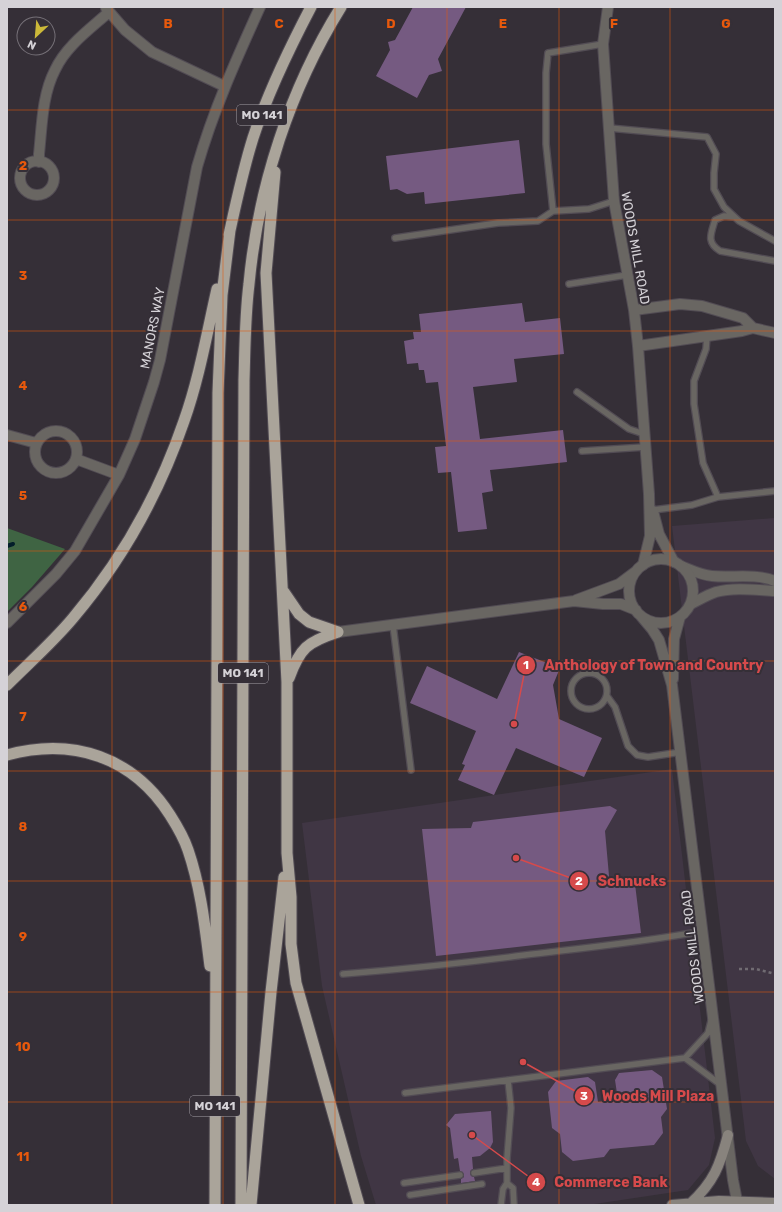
<svg xmlns="http://www.w3.org/2000/svg" width="782" height="1212" font-family="Rubik,sans-serif">
  <rect width="100%" height="100%" fill="#352f37"/>
  <path fill="#403644" d="M775 518V1179L758 1166 746 1141 672 526Z
    M672 769 715 1138 709 1165 688 1190 588 1205H376L361 1156 322 986 302 823Z"/>
  <path fill="#3f6443" d="M7 528 65 549 32 587 7 612Z"/>
  <g fill="none" stroke-linecap="round" stroke-linejoin="round">
    <path stroke="#031d2a" stroke-width="4" d="M7 546 13 544"/>
  </g>
  <path fill="#755a81" d="M413 7H466L438 59 442 71 429 75 417 98 376 76 390 50 388 42 395 40Z
    M519 140 525 193 425 204 424 192 407 194 397 189 390 190 386 156Z
    M522 303 525 322 560 318 564 354 514 359 517 382 473 387 480 439 563 430 567 462 490 470 493 491 482 493 487 529 458 532 451 472 438 473 435 447 446 446 438 382 426 383 424 370H419L418 363 407 364 404 341 414 339 413 332H421L419 314Z
    M519 652 560 668 553 685 559 719 602 738 584 777 516 748 494 795 458 780 465 765 462 764 476 731 410 703 427 666 497 699Z
    M610 806 617 810 605 831 610 887 635 884 641 933 436 956 422 829 471 828 473 822Z
    M652 1070 662 1077 667 1109 661 1117 663 1133 654 1145 610 1149 604 1157 573 1161 562 1152 560 1134 552 1128 548 1092 556 1081 588 1077 595 1082 598 1102 618 1100 615 1080 619 1073Z
    M491 1111 493 1142 490 1148 480 1156 472 1157 473 1169 471 1170 470 1173 471 1176 474 1177 475 1181 461 1183V1179L464 1177V1174L460 1171 458 1158 454 1159 450 1128 446 1125 455 1114Z"/>
  <g fill="none" stroke-linecap="round" stroke-linejoin="round">
    <defs>
      <path id="service" d="M603 44 548 53 546 73V144L553 211 589 209 614 201
        M609 128 707 137 716 154 714 173V189L724 207 739 221 775 241
        M734 217 724 216 715 220C711 234 706 242 720 251L775 261
        M395 238 498 223 538 221 553 211
        M569 284 627 275
        M707 336 706 349 694 381V404L703 463 718 497 775 491
        M577 392 629 429 644 434
        M582 451 645 447
        M653 510 692 505 718 497
        M393 625 411 770
        M571 691a18 18 0 1 1 36 0a18 18 0 1 1-36 0Z
        M607 696 615 707 628 746 637 755 648 757 681 752
        M343 974C404 969 464 963 525 955 584 948 644 942 703 931
        M685 1058 721 1085
        M405 1093 685 1058 708 1033 711 1021
        M474 1173 507 1168
        M404 1183 460 1175
        M507 1183V1158L511 1108 508 1080
        M507 1183 513 1188 514 1205
        M410 1195 482 1184
        M501 1205 503 1189 507 1183"/>
      <path id="minor" d="M608 7 603 44 614 201 634 310 638 346 649 494 650 536 643 565
        M106 8 125 30 152 52 224 86
        M20 178a17 17 0 1 1 34 0a17 17 0 1 1-34 0Z
        M39 162V154C42 126 42 95 55 70 66 46 90 29 109 12
        M634 310 680 304 702 306 743 318 753 328
        M638 346 742 331 753 328 775 333
        M35 452a21 21 0 1 1 42 0a21 21 0 1 1-42 0Z
        M7 435 36 443
        M76 459 119 475
        M653 511 659 534 674 562
        M681 566C691 570 701 575 712 576 733 578 754 573 775 581
        M691 604C699 600 707 595 716 592 735 587 755 590 775 591
        M7 623 56 574 75 551 119 475 135 439 154 382 160 360 197 167C213 111 236 60 260 7"/>
      <path id="tertiary" d="M629 591a32 32 0 1 1 64 0a32 32 0 1 1-64 0Z
        M576 600 619 584 635 572
        M641 616 652 629 659 640 672 685 733 1180 737 1201
        M338 632 574 601 603 604H621L636 610
        M673 679 674 639 680 617"/>
      <path id="secondary" d="M690 1204C714 1182 720 1165 728 1135
        M672 1205 719 1201 775 1203"/>
      <path id="trunk" d="M275 172 266 273 287 682V853L291 897V944L296 983 359 1205
        M229 235C236 203 243 170 253 138 268 92 289 49 311 7
        M284 592 299 614 309 622 338 632
        M289 678C300 648 307 642 338 632
        M7 685C29 663 53 642 73 618 123 559 159 494 184 421 199 379 207 333 217 289
        M7 755C73 737 133 757 170 815 177 826 184 838 188 850 201 888 205 927 210 966
        M215 1205 218 393 222 295 230 230
        M241 1205 244 380C245 348 245 316 249 284 258 187 290 89 341 7
        M251 1205 271 992 284 877"/>
    </defs>
    <use href="#service" stroke="#524c54" stroke-width="8"/>
    <use href="#minor" stroke="#524c54" stroke-width="12"/>
    <use href="#tertiary" stroke="#524c54" stroke-width="12"/>
    <use href="#secondary" stroke="#524c54" stroke-width="12"/>
    <use href="#trunk" stroke="#524c54" stroke-width="13"/>
    <path stroke="#706b72" stroke-width="2.5" stroke-dasharray="3 3" stroke-linecap="butt" d="M739 969H756L775 974"/>
    <use href="#service" stroke="#696662" stroke-width="5.5"/>
    <use href="#minor" stroke="#696662" stroke-width="10"/>
    <use href="#tertiary" stroke="#696662" stroke-width="10"/>
    <use href="#secondary" stroke="#88837d" stroke-width="10"/>
    <use href="#trunk" stroke="#aaa49a" stroke-width="11"/>
  </g>
  <path fill="none" stroke="#e8590c" stroke-width="1" stroke-opacity="0.55" d="M112 7V1205M223 7V1205M335 7V1205M447 7V1205M559 7V1205M670 7V1205M7 110H775M7 220H775M7 331H775M7 441H775M7 551H775M7 661H775M7 771H775M7 881H775M7 992H775M7 1102H775"/>
  <g text-anchor="middle" stroke-width="4" stroke-linejoin="round" paint-order="stroke">
    <g fill="#352f37" stroke="#a5a1a7" stroke-width="1">
      <rect x="237" y="105" width="50" height="20" rx="3"/>
      <rect x="218" y="663" width="50" height="20" rx="3"/>
      <rect x="190" y="1096" width="50" height="20" rx="3"/>
    </g>
    <g font-size="12" font-weight="bold" fill="#d5d2d7">
      <text x="262" y="119">MO 141</text>
      <text x="243" y="677">MO 141</text>
      <text x="215" y="1110">MO 141</text>
    </g>
    <g font-size="13" fill="#d5d2d7" stroke="#352f37">
      <text transform="translate(636 248) rotate(80)" y="5">WOODS MILL ROAD</text>
      <text transform="translate(152 328) rotate(-79)" y="5">MANORS WAY</text>
      <text transform="translate(692 947) rotate(-97)" y="5">WOODS MILL ROAD</text>
    </g>
  </g>
  <g font-size="13" text-anchor="middle" font-weight="bold" fill="#e8590c" stroke="#352f37" stroke-width="4" stroke-linejoin="round" paint-order="stroke">
    <text x="168" y="28">B</text>
    <text x="279" y="28">C</text>
    <text x="391" y="28">D</text>
    <text x="503" y="28">E</text>
    <text x="614" y="28">F</text>
    <text x="726" y="28">G</text>
    <text x="23" y="170">2</text>
    <text x="23" y="280">3</text>
    <text x="23" y="390">4</text>
    <text x="23" y="500">5</text>
    <text x="23" y="611">6</text>
    <text x="23" y="721">7</text>
    <text x="23" y="831">8</text>
    <text x="23" y="941">9</text>
    <text x="23" y="1051">10</text>
    <text x="23" y="1161">11</text>
  </g>
  <path fill="none" stroke="#d64a4b" stroke-width="1.5" d="M514 724L526 665M516 858L579 881M523 1062L584 1096M472 1135L536 1182"/>
  <g fill="#d64a4b" stroke="#352f37" stroke-width="1.5">
    <circle cx="514" cy="724" r="4"/>
    <circle cx="516" cy="858" r="4"/>
    <circle cx="523" cy="1062" r="4"/>
    <circle cx="472" cy="1135" r="4"/>
    <circle cx="526" cy="665" r="10"/>
    <circle cx="579" cy="881" r="10"/>
    <circle cx="584" cy="1096" r="10"/>
    <circle cx="536" cy="1182" r="10"/>
  </g>
  <g font-size="12" text-anchor="middle" font-weight="bold" fill="#fff">
    <text x="526" y="669">1</text>
    <text x="579" y="885">2</text>
    <text x="584" y="1100">3</text>
    <text x="536" y="1186">4</text>
  </g>
  <g font-size="14" text-anchor="middle" font-weight="bold" fill="#d64a4b" stroke="#352f37" stroke-width="4" stroke-linejoin="round" paint-order="stroke">
    <text x="654" y="670">Anthology of Town and Country</text>
    <text x="632" y="886">Schnucks</text>
    <text x="658" y="1101">Woods Mill Plaza</text>
    <text x="611" y="1187">Commerce Bank</text>
  </g>
  <rect width="782" height="1212" fill="none" stroke="#d5d2d7" stroke-width="16"/>
  <g transform="translate(36 36) rotate(206)"><circle r="19" fill="#352f37" stroke="#757077"/>
  <path d="M0-3L7 15L0 10L-7 15Z" fill="#ccb939"/>
  <text y="-6" font-size="11" font-weight="bold" text-anchor="middle" fill="#d5d2d7">N</text>
  </g>
</svg>
